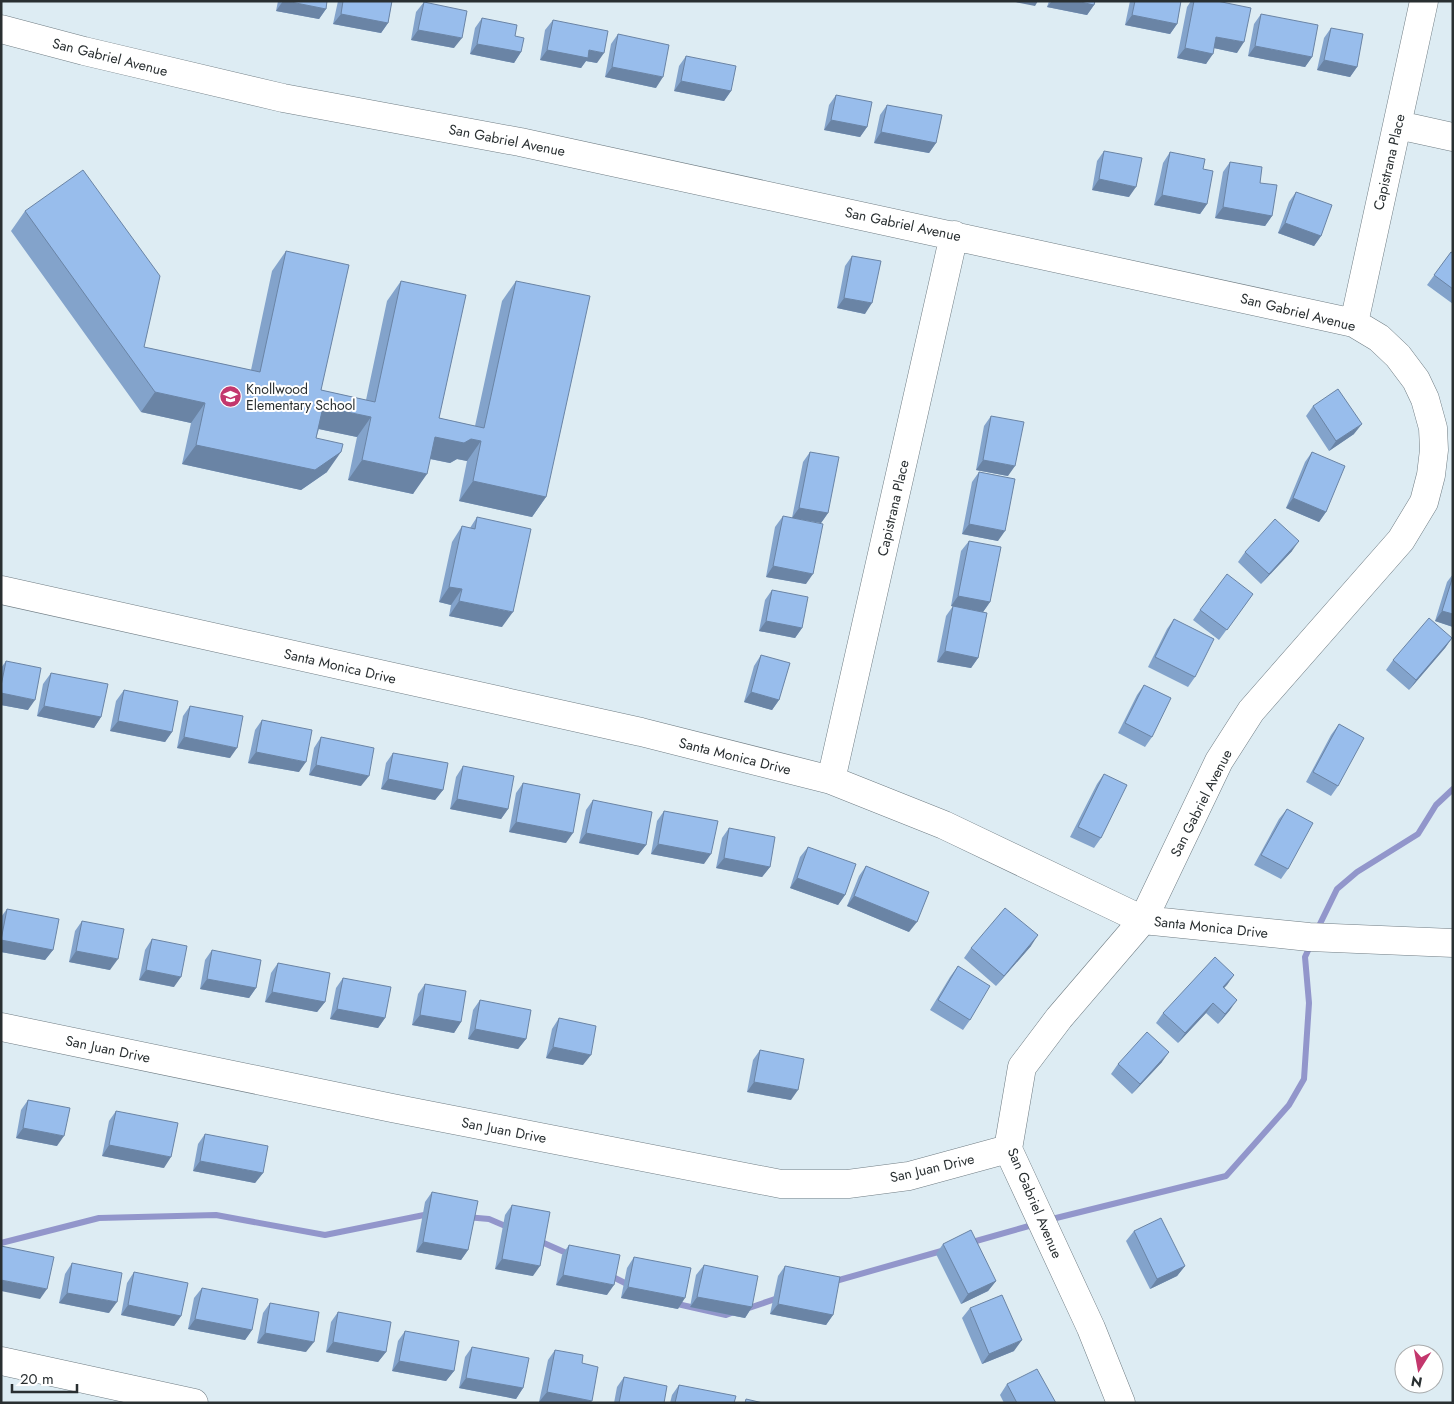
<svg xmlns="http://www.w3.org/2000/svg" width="1454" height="1404" font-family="Jost,sans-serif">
  <rect width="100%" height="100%" fill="#ddecf3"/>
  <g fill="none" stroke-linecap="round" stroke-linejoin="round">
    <path stroke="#9296cb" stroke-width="6" d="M1317 930 1337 889 1357 872 1418 834 1436 805 1453 789
      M466 1217 489 1219 510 1228
      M1048 1220 1226 1176 1289 1105 1304 1079 1309 1003 1305 957 1311 944
      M537 1240 571 1255
      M1 1243 99 1218 216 1215 325 1235 429 1214
      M969 1243 1036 1224
      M609 1275 631 1286
      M832 1282 945 1250
      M673 1303 726 1315 734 1312
      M746 1309 781 1297"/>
    <defs>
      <path id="minor" d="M1 29 84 51 283 98 520 142 1354 323 1379 338 1398 356 1416 380 1425 399 1433 428 1434 450 1431 475 1424 502 1401 540 1251 711 1219 761 1143 920 1059 1018 1022 1067 1008 1149 1091 1328 1121 1403
        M1398 125 1453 137
        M1354 323 1424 1
        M1 590 641 732 831 780 944 825 1143 920 1309 937 1453 943
        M831 780 954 235
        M1 1027 392 1108 781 1184H848L909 1176 1008 1149
        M1 1361 194 1403"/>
    </defs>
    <use href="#minor" stroke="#707d84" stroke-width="29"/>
    <use href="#minor" stroke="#fff" stroke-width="28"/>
  </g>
  <path fill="#83a3cb" d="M278 1H327L326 9 319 19 276 11Z
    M338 1H392L388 23 381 33 333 24Z
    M1049 1H1095L1094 5 1087 15 1047 7Z
    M1130 1H1181L1177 24 1170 34 1125 25Z
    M1191 1H1217L1237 53 1214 48 1206 64 1177 58 1187 7Z
    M424 2 454 48 411 40 416 12Z
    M1261 14 1312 57 1305 67 1248 56 1254 24Z
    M482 18 515 36 521 52 514 63 470 54 475 28Z
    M553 20 597 63 586 61 581 68 540 60 545 30Z
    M1331 28 1357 67 1350 77 1317 70 1324 38Z
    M618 34 656 88 605 77 611 44Z
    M686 56 731 91 724 101 674 91 679 66Z
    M836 95 867 127 860 137 824 130 829 105Z
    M887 105 936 143 929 153 874 143 880 115Z
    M1104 151 1129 197 1092 190 1097 161Z
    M1170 152 1203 169 1207 204 1200 214 1154 205 1163 163Z
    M1230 162 1260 183 1272 216 1265 226 1215 218 1223 172Z
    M1296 192 1321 236 1314 246 1278 233 1289 202Z
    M25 211 144 347 251 370 272 271 286 251 321 390 366 400 387 301 401 281 439 418 475 426 502 301 516 281 546 497 532 517 459 501 467 461 457 459 450 463 430 459 413 494 348 480 357 437 319 429 316 438 327 472 301 490 182 464 191 423 141 412 11 231Z
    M1451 252 1453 253V304L1427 285Z
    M852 256 865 314 837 308 845 266Z
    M1313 406 1354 434 1329 451 1306 416Z
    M991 416 1008 476 976 470 984 426Z
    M810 452 828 513 821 523 792 518 803 462Z
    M1312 452 1326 512 1319 522 1286 508 1305 462Z
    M979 472 998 541 962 534 972 482Z
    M783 516 806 584 766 577 775 527Z
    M477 517 502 627 449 616 451 605 439 602 452 542 462 526 470 528Z
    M969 541 990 602 983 612 978 658 971 668 937 662 946 616 953 606H951L961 551Z
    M1292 551 1261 584 1238 562 1245 552Z
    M1453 574V627L1435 621 1447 582Z
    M772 590 802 628 795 638 759 631 765 600Z
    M1253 594 1219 640 1193 620 1200 610Z
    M1174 619 1195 677 1188 687 1148 667 1167 629Z
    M1452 638 1445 648 1409 690 1386 670 1393 660Z
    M761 655 779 700 772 710 744 702 754 666Z
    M6 661 28 710 1 705V668Z
    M51 673 101 717 94 728 37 716 43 684Z
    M1144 685 1152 737 1145 747 1118 733 1137 695Z
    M124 690 172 732 165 742 110 731 116 701Z
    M190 706 230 758 177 748 183 716Z
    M262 720 299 772 248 763 255 730Z
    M1339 724 1338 786 1331 796 1306 782 1331 735Z
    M321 737 361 786 309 775 314 748Z
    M393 753 443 790 435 800 381 789 386 763Z
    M463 766 508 809 501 819 450 809 456 777Z
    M1104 774 1101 838 1094 848 1070 837 1097 784Z
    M523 783 566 843 509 832 516 793Z
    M593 800 646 845 638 855 579 843 586 810Z
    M1287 809 1288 869 1281 879 1254 865 1279 819Z
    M664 811 704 864 651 854 657 821Z
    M729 828 770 867 762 877 716 868 722 838Z
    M808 847 845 895 838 905 790 888 800 857Z
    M866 866 909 932 847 906 859 876Z
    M7 909 53 950 45 960 1 952V917Z
    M82 921 110 970 69 962 75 931Z
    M152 939 174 987 139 980 145 950Z
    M1031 946 996 986 964 958 971 948Z
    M212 950 256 988 249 998 200 989 205 960Z
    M278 963 325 1002 317 1012 265 1002 271 973Z
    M958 966 970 1020 963 1030 930 1010 950 977Z
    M1234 975 1224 988 1230 1010 1218 1024 1206 1013 1178 1043 1156 1023 1163 1013Z
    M343 978 385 1018 378 1028 330 1019 336 988Z
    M425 984 461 1022 454 1033 412 1025 418 994Z
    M480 1000 526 1039 518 1049 468 1039 473 1010Z
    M559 1018 583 1065 546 1058 552 1029Z
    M760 1050 791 1100 747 1092 753 1060Z
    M1162 1062 1132 1094 1111 1074 1118 1064Z
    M28 1100 57 1146 16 1138 21 1110Z
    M116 1111 164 1168 102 1156 109 1121Z
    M205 1134 263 1173 255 1183 193 1171 198 1144Z
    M432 1192 468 1250 461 1260 416 1252 425 1202Z
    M512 1205 533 1276 495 1269 505 1215Z
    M1134 1231 1185 1266 1177 1276 1150 1289 1126 1241Z
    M943 1244 996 1281 988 1291 961 1304 936 1254Z
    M569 1245 607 1295 556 1285 562 1255Z
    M634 1257 678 1309 621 1298 627 1268Z
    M72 1263 109 1313 59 1303 65 1274Z
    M704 1265 752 1307 745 1318 690 1307 696 1275Z
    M785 1266 833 1315 826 1325 770 1314 778 1276Z
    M134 1272 181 1316 174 1326 121 1315 127 1283Z
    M202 1288 252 1330 245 1340 188 1329 194 1298Z
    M270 1303 306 1352 257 1343 263 1313Z
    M970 1308 1014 1351 982 1364 962 1318Z
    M338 1312 386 1352 378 1362 326 1352 331 1322Z
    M405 1331 454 1371 446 1381 392 1371 398 1341Z
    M472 1347 523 1388 516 1399 459 1388 465 1357Z
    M555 1350 582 1363 590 1403H543L539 1402 548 1360Z
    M624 1377 664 1403H614L617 1387Z
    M1007 1384 1056 1403H1004L1000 1395Z
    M679 1385 734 1403H670L672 1395Z"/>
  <path fill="#6a84a5" d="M283 1H286L326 9 319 19 276 11Z
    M1010 1H1038L1035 6Z
    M1052 1H1076L1094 5 1087 15 1047 7Z
    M341 14 388 23 381 33 333 24Z
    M1132 15 1177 24 1170 34 1125 25Z
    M418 30 462 38 454 48 411 40Z
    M1216 37 1244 42 1237 53 1209 47Z
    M477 44 521 52 514 63 470 54Z
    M1255 46 1312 57 1305 67 1248 56Z
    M1185 48 1213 54 1206 64 1177 58Z
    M547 50H589L604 53 597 63 586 61 581 68 540 60Z
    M1324 60 1357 67 1350 77 1317 70Z
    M612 67 663 77 656 88 605 77Z
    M681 81 731 91 724 101 674 91Z
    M831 120 867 127 860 137 824 130Z
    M881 132 936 143 929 153 874 143Z
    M1099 179 1136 187 1129 197 1092 190Z
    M1162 195 1207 204 1200 214 1154 205Z
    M1223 207 1272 216 1265 226 1215 218Z
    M1285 223 1321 236 1314 246 1278 233Z
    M844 298 872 303 865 314 837 308Z
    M155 392 205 403 191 423 141 412Z
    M323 407 371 417 357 437 309 427Z
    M1362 424 1354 434 1329 451 1336 441Z
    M435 437 471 439 481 441 467 461 457 459 450 463 421 457Z
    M196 445 341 452 327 472 301 490 182 464Z
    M362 460 427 474 413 494 348 480Z
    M983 460 1015 466 1008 476 976 470Z
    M473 481 546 497 532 517 459 501Z
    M1293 498 1326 512 1319 522 1286 508Z
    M799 508 828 513 821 523 792 518Z
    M969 524 1005 531 998 541 962 534Z
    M1299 541 1292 551 1261 584 1269 574Z
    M773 566 813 574 806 584 766 577Z
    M449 587 462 589 451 605 439 602Z
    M958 596 990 602 983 612 951 606Z
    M459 601 513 612 502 627 449 616Z
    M1442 611 1453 614V627L1435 621Z
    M766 621 802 628 795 638 759 631Z
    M1452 638 1445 648 1409 690 1416 680Z
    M945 651 978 658 971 668 937 662Z
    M751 692 779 700 772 710 744 702Z
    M1 693 35 700 28 710 1 705Z
    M44 706 101 717 94 728 37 716Z
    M118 721 172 732 165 742 110 731Z
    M184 737 237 748 230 758 177 748Z
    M256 752 306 762 299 772 248 763Z
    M316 765 369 776 361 786 309 775Z
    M388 779 443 790 435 800 381 789Z
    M457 799 508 809 501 819 450 809Z
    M516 822 573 833 566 843 509 832Z
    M586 833 646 845 638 855 579 843Z
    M658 844 711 854 704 864 651 854Z
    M724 858 770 867 762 877 716 868Z
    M797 878 845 895 838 905 790 888Z
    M854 896 917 922 909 932 847 906Z
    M1038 935 1031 946 996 986 1004 976Z
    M1 940 53 950 45 960 1 952Z
    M76 951 118 959 110 970 69 962Z
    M146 970 181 977 174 987 139 980Z
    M1234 975 1227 985 1215 997 1223 987Z
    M207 979 256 988 249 998 200 989Z
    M272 992 325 1002 317 1012 265 1002Z
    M1237 1000 1230 1010 1218 1024 1225 1014Z
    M1213 1003 1206 1013 1178 1043 1185 1033Z
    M337 1009 385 1018 378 1028 330 1019Z
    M420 1015 461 1022 454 1033 412 1025Z
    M475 1029 526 1039 518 1049 468 1039Z
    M553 1047 591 1055 583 1065 546 1058Z
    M1169 1052 1162 1062 1132 1094 1140 1084Z
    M754 1082 798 1090 791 1100 747 1092Z
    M23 1128 64 1136 57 1146 16 1138Z
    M109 1145 171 1157 164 1168 102 1156Z
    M200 1161 263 1173 255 1183 193 1171Z
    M423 1242 468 1250 461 1260 416 1252Z
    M502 1259 540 1266 533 1276 495 1269Z
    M1185 1266 1177 1276 1150 1289 1157 1279Z
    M563 1275 614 1285 607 1295 556 1285Z
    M1 1280 47 1289 40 1299 1 1291Z
    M996 1281 988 1291 961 1304 968 1294Z
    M628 1287 685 1298 678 1309 621 1298Z
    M67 1293 117 1302 109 1313 59 1303Z
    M697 1297 752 1307 745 1318 690 1307Z
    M778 1304 833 1315 826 1325 770 1314Z
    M128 1305 181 1316 174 1326 121 1315Z
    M195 1319 252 1330 245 1340 188 1329Z
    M265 1333 314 1342 306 1352 257 1343Z
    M1022 1340 1014 1351 982 1364 989 1354Z
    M333 1342 386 1352 378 1362 326 1352Z
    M399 1361 454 1371 446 1381 392 1371Z
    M466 1378 523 1388 516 1399 459 1388Z
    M547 1392 592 1401 590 1403H543L539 1402Z"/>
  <path fill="#98bdec" stroke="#6a84a5" d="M286 1H327L326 9Z
    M343 1H392L388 23 341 14Z
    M1076 1H1095L1094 5Z
    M1135 1H1181L1177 24 1132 15Z
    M1194 1H1217L1251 8 1244 42 1216 37 1213 54 1185 48Z
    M424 2 467 11 462 38 418 30Z
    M1261 14 1318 25 1312 57 1255 46Z
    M482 18 517 25 515 36 524 38 521 52 477 44Z
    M553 20 608 31 604 53 589 50 588 58 547 50Z
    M1331 28 1363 34 1357 67 1324 60Z
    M618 34 669 45 663 77 612 67Z
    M686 56 736 66 731 91 681 81Z
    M836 95 872 102 867 127 831 120Z
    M887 105 942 115 936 143 881 132Z
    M1104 151 1142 158 1136 187 1099 179Z
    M1170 152 1205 159 1203 169 1213 171 1207 204 1162 195Z
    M1230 162 1262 167 1260 183 1277 185 1272 216 1223 207Z
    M83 170 160 276 144 347 260 372 286 251 349 265 321 390 375 402 401 281 466 295 439 418 484 428 516 281 590 296 546 497 473 481 481 441 471 439 464 443 435 437 427 474 362 460 371 417 323 407 316 438 343 444 341 452 315 470 196 445 205 403 155 392 25 211Z
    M1296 192 1332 205 1321 236 1285 223Z
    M1451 252 1453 253V289L1434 275Z
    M852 256 881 261 872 303 844 298Z
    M1338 389 1362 424 1336 441 1313 406Z
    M991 416 1024 422 1015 466 983 460Z
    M810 452 839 457 828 513 799 508Z
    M1312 452 1345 466 1326 512 1293 498Z
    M979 472 1015 479 1005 531 969 524Z
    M783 516 823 524 813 574 773 566Z
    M477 517 531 529 513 612 459 601 462 589 449 587 462 526 475 529Z
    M1275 519 1299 541 1269 574 1245 552Z
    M969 541 1001 547 990 602 958 596Z
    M1227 574 1253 594 1227 630 1200 610Z
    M1453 576V614L1442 611Z
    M772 590 808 597 802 628 766 621Z
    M953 606 987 613 978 658 945 651Z
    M1429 618 1452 638 1416 680 1393 660Z
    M1174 619 1214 639 1195 677 1155 657Z
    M761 655 790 663 779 700 751 692Z
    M6 661 41 668 35 700 1 693V686Z
    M51 673 108 684 101 717 44 706Z
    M1144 685 1171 698 1152 737 1125 723Z
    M124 690 178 701 172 732 118 721Z
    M190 706 243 716 237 748 184 737Z
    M262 720 312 730 306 762 256 752Z
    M1339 724 1364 738 1338 786 1313 772Z
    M321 737 374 748 369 776 316 765Z
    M393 753 448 763 443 790 388 779Z
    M463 766 514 776 508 809 457 799Z
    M1104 774 1127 785 1101 838 1078 827Z
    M523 783 580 794 573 833 516 822Z
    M593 800 652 812 646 845 586 833Z
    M1287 809 1313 823 1288 869 1261 855Z
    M664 811 718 821 711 854 658 844Z
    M729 828 775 837 770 867 724 858Z
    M808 847 856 864 845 895 797 878Z
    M866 866 929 892 917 922 854 896Z
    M1005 908 1038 935 1004 976 971 948Z
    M7 909 59 919 53 950 1 940Z
    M82 921 124 929 118 959 76 951Z
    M152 939 187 946 181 977 146 970Z
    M212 950 261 960 256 988 207 979Z
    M1215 957 1234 975 1223 987 1237 1000 1225 1014 1213 1003 1185 1033 1163 1013Z
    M278 963 330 973 325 1002 272 992Z
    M958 966 990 986 970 1020 938 1000Z
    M343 978 391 987 385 1018 337 1009Z
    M425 984 466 991 461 1022 420 1015Z
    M480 1000 531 1010 526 1039 475 1029Z
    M559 1018 596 1026 591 1055 553 1047Z
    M1147 1032 1169 1052 1140 1084 1118 1064Z
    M760 1050 804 1059 798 1090 754 1082Z
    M28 1100 70 1108 64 1136 23 1128Z
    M116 1111 178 1123 171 1157 109 1145Z
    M205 1134 268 1146 263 1173 200 1161Z
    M432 1192 478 1201 468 1250 423 1242Z
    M512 1205 550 1212 540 1266 502 1259Z
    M1161 1218 1185 1266 1157 1279 1134 1231Z
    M971 1230 996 1281 968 1294 943 1244Z
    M569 1245 620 1255 614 1285 563 1275Z
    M1 1246 54 1257 47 1289 1 1280Z
    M634 1257 691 1268 685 1298 628 1287Z
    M72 1263 122 1273 117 1302 67 1293Z
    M704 1265 758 1276 752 1307 697 1297Z
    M785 1266 840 1277 833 1315 778 1304Z
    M134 1272 188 1283 181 1316 128 1305Z
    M202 1288 258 1299 252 1330 195 1319Z
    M1002 1295 1022 1340 989 1354 970 1308Z
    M270 1303 319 1312 314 1342 265 1333Z
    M338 1312 391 1322 386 1352 333 1342Z
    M405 1331 459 1341 454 1371 399 1361Z
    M472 1347 529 1358 523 1388 466 1378Z
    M555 1350 583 1355 582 1363 598 1367 592 1401 547 1392Z
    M1037 1369 1056 1403H1017L1007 1384Z
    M624 1377 667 1386 664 1403H619Z
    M679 1385 736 1396 734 1403H675Z
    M746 1399 763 1403H745Z"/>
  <defs>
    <symbol id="school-disc" viewBox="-11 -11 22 22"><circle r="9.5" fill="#c3376d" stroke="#fff"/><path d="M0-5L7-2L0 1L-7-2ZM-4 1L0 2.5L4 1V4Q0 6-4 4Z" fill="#fff"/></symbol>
  </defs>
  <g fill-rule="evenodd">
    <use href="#school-disc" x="218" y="384" width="25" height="25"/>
  </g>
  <g text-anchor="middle" stroke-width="4" stroke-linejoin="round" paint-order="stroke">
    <g font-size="14" fill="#292f31" stroke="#fff">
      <text transform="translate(110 57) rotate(14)" y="5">San Gabriel Avenue</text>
      <text transform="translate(507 140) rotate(11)" y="5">San Gabriel Avenue</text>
      <text transform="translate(1389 162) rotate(-77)" y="5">Capistrana Place</text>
      <text transform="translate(903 224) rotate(12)" y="5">San Gabriel Avenue</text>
      <text transform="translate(1298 312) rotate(14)" y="5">San Gabriel Avenue</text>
      <text transform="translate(893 508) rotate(-77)" y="5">Capistrana Place</text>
      <text transform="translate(340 666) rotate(13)" y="5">Santa Monica Drive</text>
      <text transform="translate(735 756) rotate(14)" y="5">Santa Monica Drive</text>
      <text transform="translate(1201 803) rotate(-63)" y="5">San Gabriel Avenue</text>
      <text transform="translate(1211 927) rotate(6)" y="5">Santa Monica Drive</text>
      <text transform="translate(108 1049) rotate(12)" y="5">San Juan Drive</text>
      <text transform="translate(504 1130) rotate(11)" y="5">San Juan Drive</text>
      <text transform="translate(932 1168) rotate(-13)" y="5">San Juan Drive</text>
      <text transform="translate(1035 1203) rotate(67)" y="5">San Gabriel Avenue</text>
    </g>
    <g font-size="14" fill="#292f31" stroke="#fff" text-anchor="start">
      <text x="246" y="394">Knollwood<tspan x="246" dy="16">Elementary School</tspan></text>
    </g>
  </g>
  <rect width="1454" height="1404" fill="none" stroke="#292f31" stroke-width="5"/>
  <g transform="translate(1419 1369) rotate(191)"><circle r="24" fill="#ffffff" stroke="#a9acad"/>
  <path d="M0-4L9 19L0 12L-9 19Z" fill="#c3376d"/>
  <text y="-8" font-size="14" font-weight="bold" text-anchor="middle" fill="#292f31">N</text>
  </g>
  <path d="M12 1384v8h65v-8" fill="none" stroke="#292f31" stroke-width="2.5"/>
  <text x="20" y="1384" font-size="15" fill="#292f31" stroke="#ffffff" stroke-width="4" paint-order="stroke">20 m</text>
</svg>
